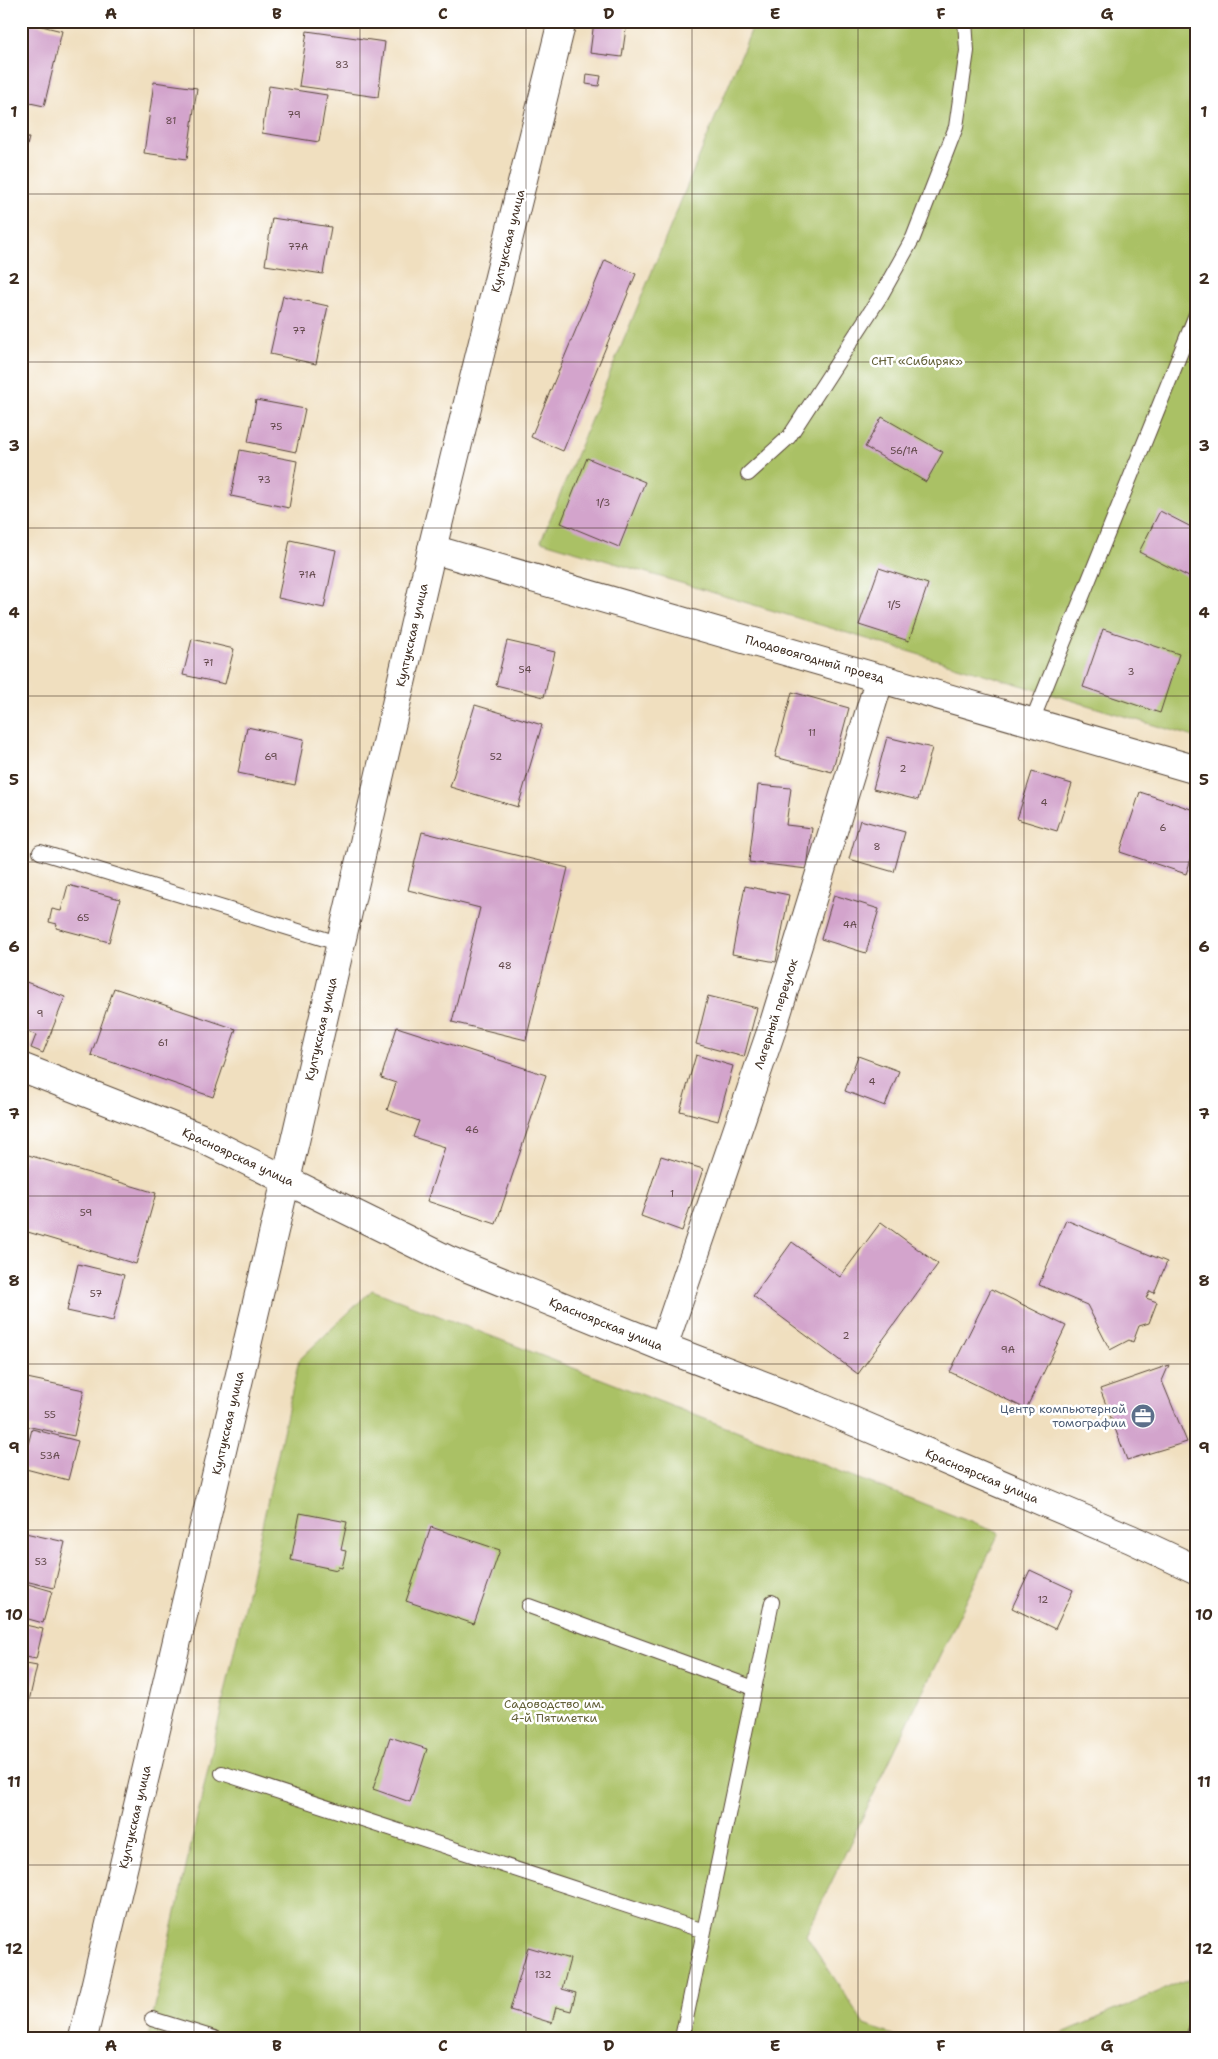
<svg xmlns="http://www.w3.org/2000/svg" width="1218" height="2059" font-family="'Shantell Sans',sans-serif">
  <rect width="100%" height="100%" fill="#fff"/>
  <filter id="ink" filterUnits="userSpaceOnUse"><feTurbulence type="fractalNoise" baseFrequency=".02" numOctaves="2"/><feDisplacementMap in="SourceGraphic" scale="10" xChannelSelector="R" yChannelSelector="G"/><feConvolveMatrix kernelMatrix="1 2 1 2 8 2 1 2 1" color-interpolation-filters="sRGB"/></filter>
  <filter id="wash" filterUnits="userSpaceOnUse"><feTurbulence type="fractalNoise" baseFrequency=".0096" numOctaves="4" result="noise"/><feDisplacementMap in="SourceGraphic" scale="20" xChannelSelector="R" yChannelSelector="G"/><feGaussianBlur stdDeviation="1.12" result="paint"/><feColorMatrix in="noise" values="0 0 0 0 0 0 0 0 0 0 0 0 0 0 0 0 0 1.4 0 .05"/><feComposite in="paint" operator="in"/></filter>
  <g filter="url(#wash)">
    <rect width="100%" height="100%" fill="#f0dfbf"/>
    <path fill="#aac165" stroke="#727642" d="M755 21H1197V738L541 541Z
      M372 1290 999 1533 806 1935 865 2025 901 2038H148L299 1360Z
      M1197 1975V2038H1051Z"/>
    <g id="blocks">
      <path fill="#d3a4cc" d="M21 21 62 31 44 106 21 101Z
        M594 21H627L622 57 590 53Z
        M307 31 385 42 378 97 299 86Z
        M587 74 601 76 599 86 586 84Z
        M154 82 197 88 187 159 144 153Z
        M269 86 327 95 319 142 262 133Z
        M21 137 29 138 22 165H21Z
        M272 218 331 227 323 274 265 265Z
        M605 260 636 274 563 451 531 437Z
        M283 296 328 306 316 364 270 354Z
        M256 400 305 409 296 452 248 442Z
        M882 417 943 452 926 482 865 447Z
        M240 450 297 461 289 508 231 496Z
        M587 458 645 482 619 547 561 523Z
        M1160 511 1197 530V571L1193 579 1139 552Z
        M290 540 336 550 324 608 278 598Z
        M879 568 928 584 909 641 859 625Z
        M1103 629 1179 654 1160 713 1083 687Z
        M192 639 234 649 225 684 183 675Z
        M507 641 555 652 544 697 496 685Z
        M792 692 849 708 832 772 775 757Z
        M475 705 542 725 518 807 450 787Z
        M247 727 304 739 295 785 238 773Z
        M887 737 932 748 918 800 873 789Z
        M1032 772 1072 784 1057 831 1017 819Z
        M758 785 791 788 786 825 812 828 807 869 749 862Z
        M1140 792 1197 811V842L1186 874 1120 852Z
        M860 820 905 832 894 872 849 859Z
        M422 832 568 868 526 1040 452 1022 480 908 408 890Z
        M68 885 120 899 109 942 56 928 57 924 49 922 52 909 61 911Z
        M745 886 789 895 776 962 732 954Z
        M834 895 879 909 866 953 821 939Z
        M21 980 65 997 43 1053 31 1048 36 1035 21 1029Z
        M114 988 236 1029 213 1097 91 1055Z
        M708 996 757 1008 744 1057 696 1044Z
        M397 1027 546 1075 496 1224 427 1201 445 1147 413 1137 419 1121 387 1110 396 1083 381 1078Z
        M696 1055 733 1066 718 1121 680 1111Z
        M858 1056 899 1071 885 1106 845 1091Z
        M25 1154 156 1193 136 1264 21 1230V1167Z
        M661 1156 703 1169 682 1231 641 1216Z
        M1066 1220 1167 1262 1154 1293 1150 1291 1146 1298 1157 1302 1149 1323 1139 1326 1133 1342 1129 1340 1110 1350 1087 1305 1039 1285Z
        M881 1222 938 1264 858 1374 753 1296 792 1242 840 1277Z
        M78 1264 124 1275 113 1321 67 1311Z
        M991 1289 1066 1326 1026 1409 950 1372Z
        M1169 1365 1162 1381 1187 1442 1127 1460 1100 1389Z
        M27 1378 84 1390 74 1436 21 1425V1404Z
        M32 1429 78 1441 68 1480 22 1468Z
        M300 1513 347 1522 341 1550 346 1551 342 1568 338 1567 337 1570 291 1560Z
        M431 1527 500 1550 474 1624 406 1601Z
        M21 1532 65 1542 54 1588 21 1580Z
        M1030 1570 1073 1590 1055 1629 1012 1608Z
        M21 1582 52 1591 43 1623 21 1617Z
        M21 1624 43 1629 36 1659 21 1656Z
        M21 1663 37 1666 24 1723H21Z
        M390 1737 427 1749 410 1802 373 1789Z
        M528 1947 570 1959 562 1989 576 1993 571 2011 556 2007 552 2023 510 2010Z"/>
    </g>
  </g>
  <g filter="url(#ink)">
    <use href="#blocks" fill-opacity="0" stroke="#564536" stroke-width="1"/>
    <g fill="none" stroke-linecap="round" stroke-linejoin="round">
      <defs>
        <path id="service" d="M748 474 789 437 880 297 913 238 956 127 967 51 965 21
          M1032 721 1197 312
          M40 852 341 944
          M529 1606 754 1688
          M222 1773 704 1931
          M152 2019 214 2038
          M682 2038 772 1602
          M1193 2038 1197 2026"/>
        <path id="minor" d="M432 549 1197 770
          M21 1067 199 1137 286 1180
          M663 1347 774 1023 880 678"/>
        <path id="tertiary" d="M83 2038 286 1180"/>
        <path id="secondary" d="M562 21 432 549 286 1180 448 1260 663 1347 815 1405 1131 1539 1197 1570"/>
      </defs>
      <use href="#service" stroke="#564536" stroke-width="16"/>
      <use href="#minor" stroke="#564536" stroke-width="30"/>
      <use href="#tertiary" stroke="#564536" stroke-width="30"/>
      <use href="#secondary" stroke="#564536" stroke-width="30"/>
      <use href="#service" stroke="#fff" stroke-width="14"/>
      <use href="#minor" stroke="#fff" stroke-width="28"/>
      <use href="#tertiary" stroke="#fff" stroke-width="28"/>
      <use href="#secondary" stroke="#fff" stroke-width="28"/>
    </g>
  </g>
  <path fill="none" stroke="#3b2a1e" stroke-width="1" stroke-opacity="0.55" d="M194 21V2038M360 21V2038M526 21V2038M692 21V2038M858 21V2038M1024 21V2038M21 194H1197M21 362H1197M21 528H1197M21 696H1197M21 862H1197M21 1030H1197M21 1196H1197M21 1364H1197M21 1530H1197M21 1698H1197M21 1865H1197"/>
  <defs>
    <symbol id="office-disc" viewBox="-11 -11 22 22"><circle r="9.5" fill="#5c6f8a" stroke="#fff"/><path d="M-6-3h4V-5.5h4V-3h4V5H-6ZM-1-4.5V-3h2v-1.5ZM-6 0V1H6V0Z" fill="#fff"/></symbol>
  </defs>
  <g fill-rule="evenodd">
    <use href="#office-disc" x="1129" y="1402" width="28" height="28"/>
  </g>
  <g text-anchor="middle" stroke-width="5" stroke-linejoin="round" paint-order="stroke">
    <g font-size="10" fill="#61484a">
      <text x="342" y="68">83</text>
      <text x="294" y="118">79</text>
      <text x="171" y="124">81</text>
      <text x="298" y="250">77А</text>
      <text x="299" y="334">77</text>
      <text x="276" y="430">75</text>
      <text x="904" y="454">56/1А</text>
      <text x="264" y="483">73</text>
      <text x="603" y="506">1/3</text>
      <text x="307" y="578">71А</text>
      <text x="894" y="608">1/5</text>
      <text x="208" y="666">71</text>
      <text x="525" y="673">54</text>
      <text x="1131" y="675">3</text>
      <text x="812" y="736">11</text>
      <text x="271" y="760">69</text>
      <text x="496" y="760">52</text>
      <text x="903" y="772">2</text>
      <text x="1044" y="806">4</text>
      <text x="1163" y="831">6</text>
      <text x="877" y="850">8</text>
      <text x="83" y="921">65</text>
      <text x="850" y="928">4А</text>
      <text x="505" y="969">48</text>
      <text x="40" y="1017">9</text>
      <text x="163" y="1046">61</text>
      <text x="872" y="1085">4</text>
      <text x="472" y="1133">46</text>
      <text x="672" y="1197">1</text>
      <text x="86" y="1216">59</text>
      <text x="96" y="1297">57</text>
      <text x="846" y="1339">2</text>
      <text x="1008" y="1353">9А</text>
      <text x="50" y="1418">55</text>
      <text x="50" y="1459">53А</text>
      <text x="41" y="1565">53</text>
      <text x="1043" y="1603">12</text>
      <text x="543" y="1978">132</text>
    </g>
    <g font-size="12" fill="#3b2a1e" stroke="#fff">
      <text transform="translate(508 241) rotate(-76)" y="4">Култукская улица</text>
      <text transform="translate(412 635) rotate(-77)" y="4">Култукская улица</text>
      <text transform="translate(815 659) rotate(16)" y="4">Плодовоягодный проезд</text>
      <text transform="translate(776 1014) rotate(-72)" y="4">Лагерный переулок</text>
      <text transform="translate(321 1029) rotate(-77)" y="4">Култукская улица</text>
      <text transform="translate(238 1157) rotate(25)" y="4">Красноярская улица</text>
      <text transform="translate(606 1324) rotate(22)" y="4">Красноярская улица</text>
      <text transform="translate(228 1423) rotate(-77)" y="4">Култукская улица</text>
      <text transform="translate(982 1476) rotate(23)" y="4">Красноярская улица</text>
      <text transform="translate(135 1817) rotate(-77)" y="4">Култукская улица</text>
    </g>
    <g font-size="12" fill="#625f37" stroke="#fff">
      <text x="917" y="365">СНТ «Сибиряк»</text>
      <text x="554" y="1708">Садоводство им.<tspan x="554" dy="14">4-й Пятилетки</tspan></text>
    </g>
    <g font-size="12" fill="#4e5e75" stroke="#fff" text-anchor="end">
      <text x="1126" y="1413">Центр компьютерной<tspan x="1126" dy="14">томографии</tspan></text>
    </g>
  </g>
  <rect width="1218" height="2059" fill="none" stroke="#fff" stroke-width="55"/>
  <rect x="28" y="28" width="1162" height="2004" fill="none" stroke="#3b2a1e" stroke-width="2"/>
  <g font-size="16" text-anchor="middle" font-weight="bold" fill="#3b2a1e">
    <text x="111" y="19">A</text>
    <text x="277" y="19">B</text>
    <text x="443" y="19">C</text>
    <text x="609" y="19">D</text>
    <text x="775" y="19">E</text>
    <text x="941" y="19">F</text>
    <text x="1107" y="19">G</text>
    <text x="14" y="117">1</text>
    <text x="1204" y="117">1</text>
    <text x="14" y="284">2</text>
    <text x="1204" y="284">2</text>
    <text x="14" y="451">3</text>
    <text x="1204" y="451">3</text>
    <text x="14" y="618">4</text>
    <text x="1204" y="618">4</text>
    <text x="14" y="785">5</text>
    <text x="1204" y="785">5</text>
    <text x="14" y="952">6</text>
    <text x="1204" y="952">6</text>
    <text x="14" y="1119">7</text>
    <text x="1204" y="1119">7</text>
    <text x="14" y="1286">8</text>
    <text x="1204" y="1286">8</text>
    <text x="14" y="1453">9</text>
    <text x="1204" y="1453">9</text>
    <text x="14" y="1620">10</text>
    <text x="1204" y="1620">10</text>
    <text x="14" y="1787">11</text>
    <text x="1204" y="1787">11</text>
    <text x="14" y="1954">12</text>
    <text x="1204" y="1954">12</text>
    <text x="111" y="2051">A</text>
    <text x="277" y="2051">B</text>
    <text x="443" y="2051">C</text>
    <text x="609" y="2051">D</text>
    <text x="775" y="2051">E</text>
    <text x="941" y="2051">F</text>
    <text x="1107" y="2051">G</text>
  </g>
</svg>
